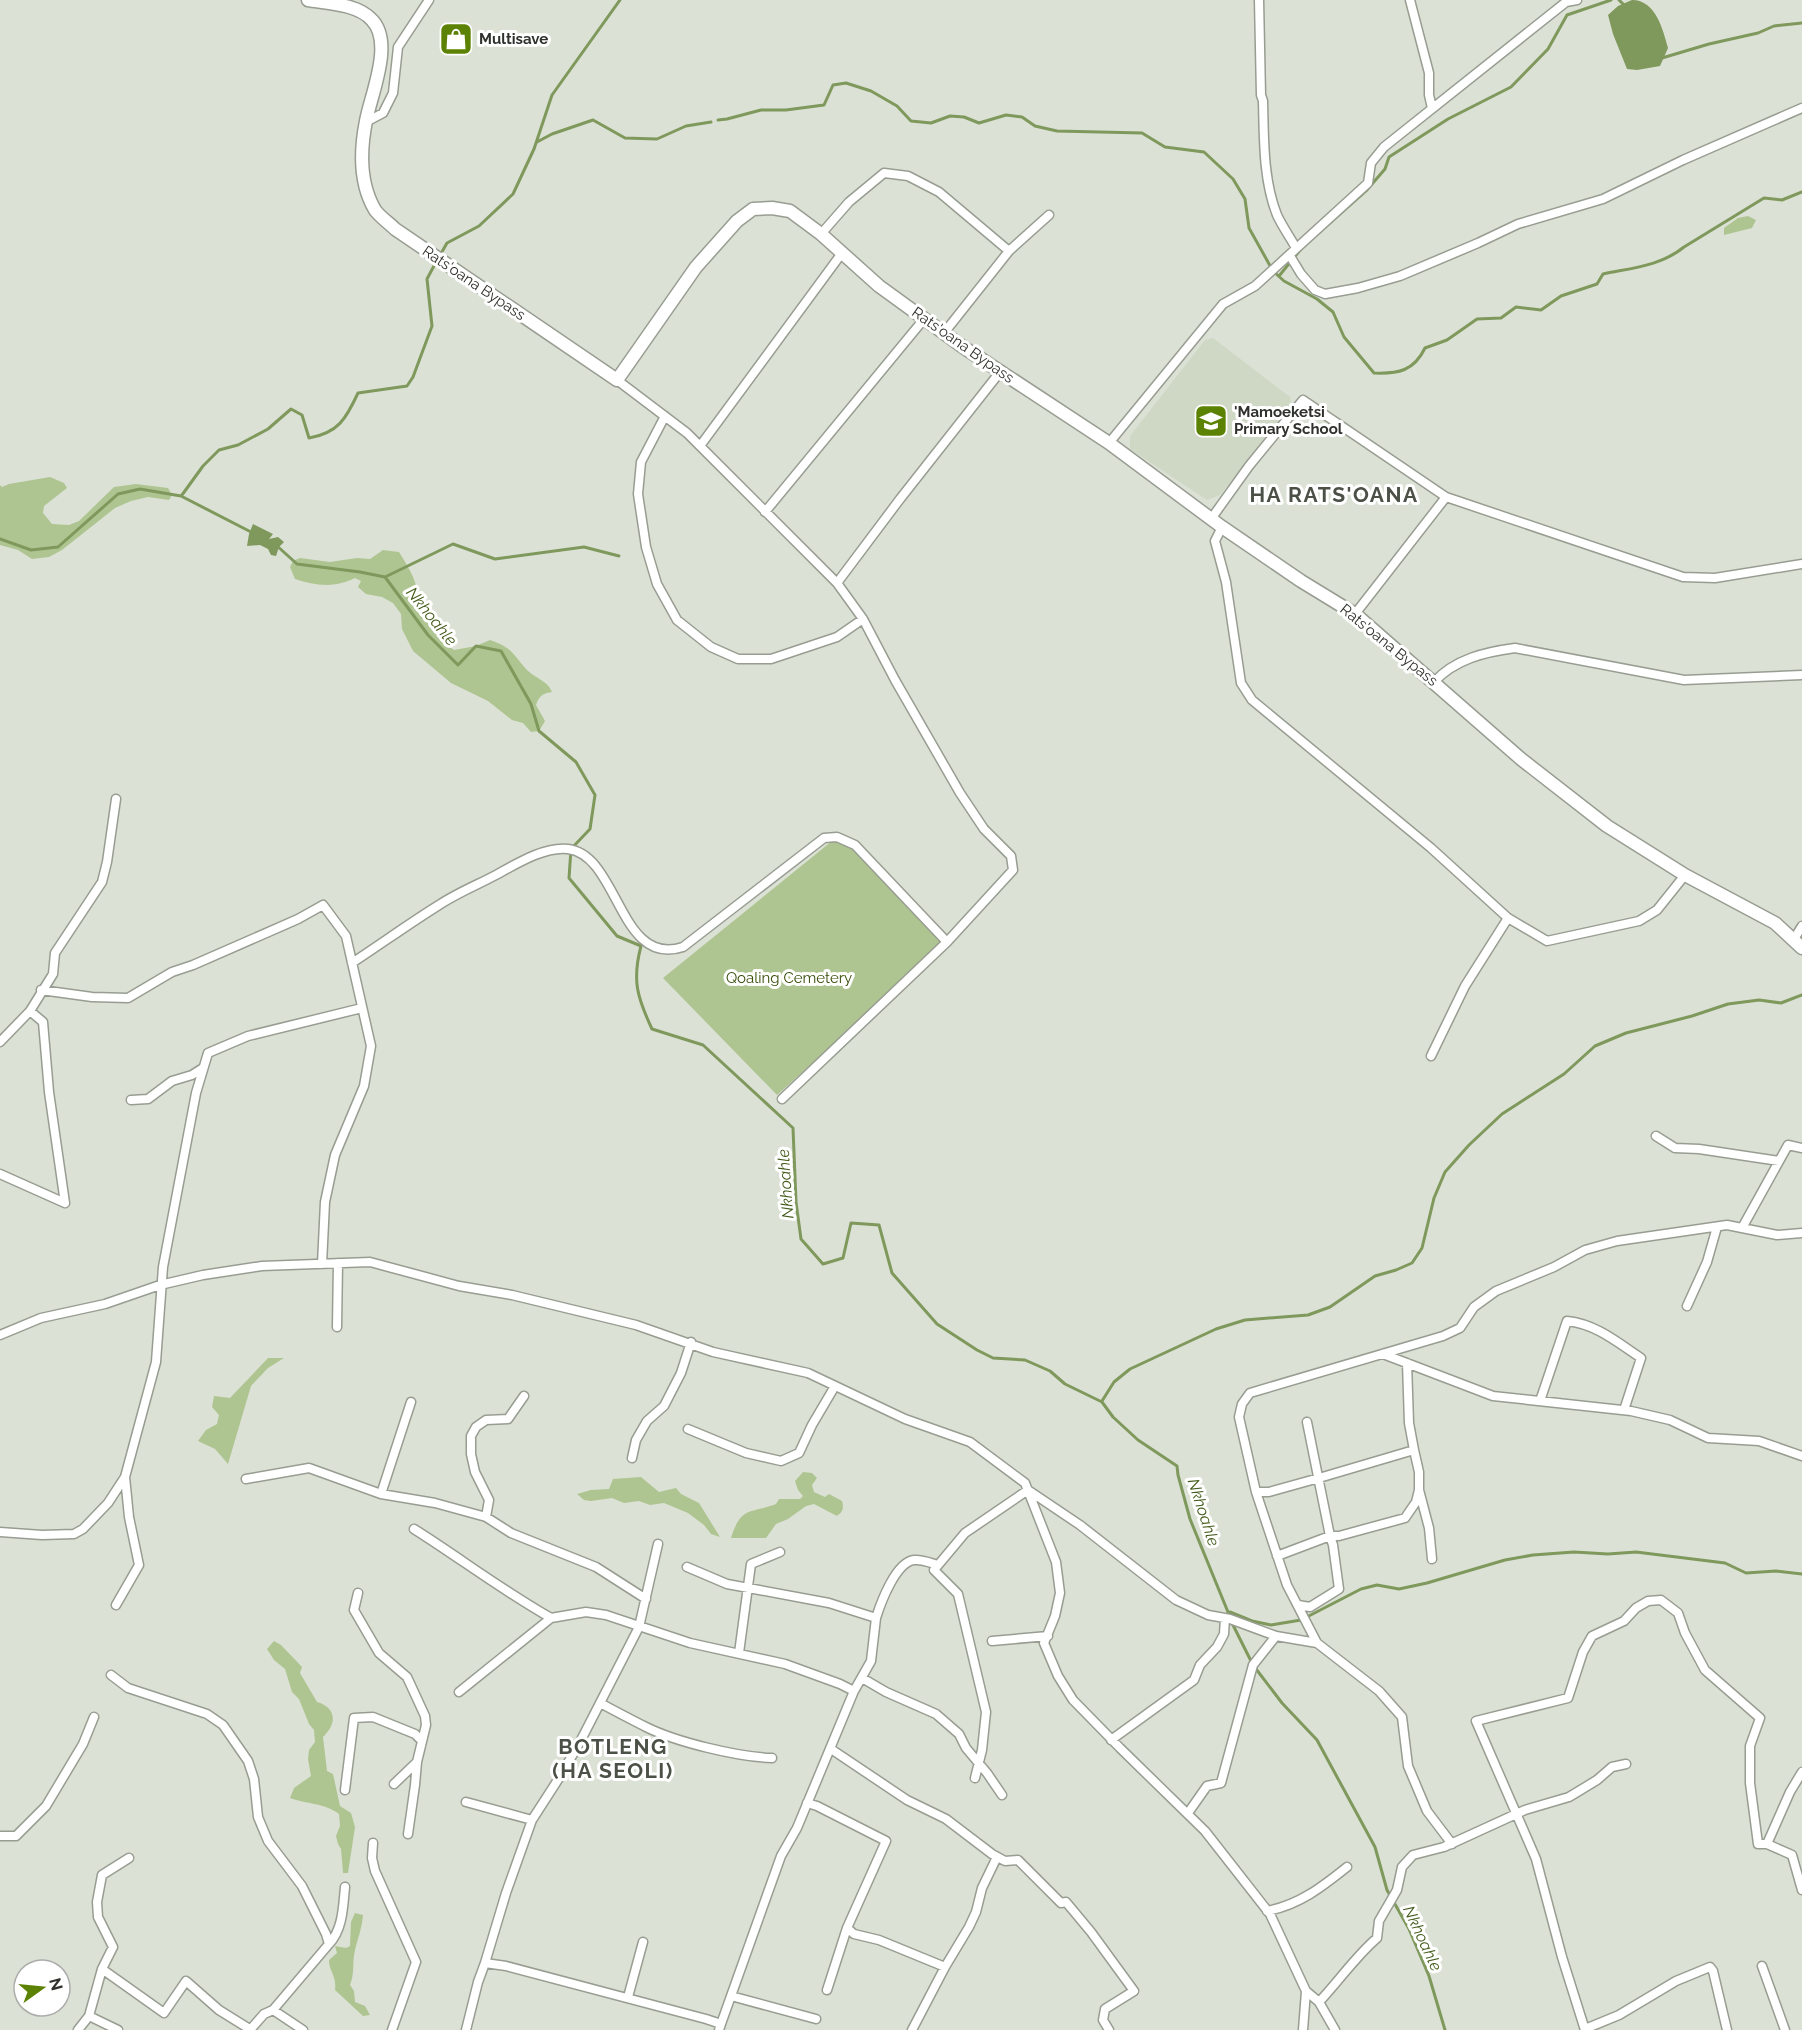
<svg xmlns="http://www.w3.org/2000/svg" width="1802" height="2030" font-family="Raleway,sans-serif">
  <rect width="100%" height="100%" fill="#dce1d5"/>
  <path fill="#cfd8c5" d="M1213 338 1290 397 1292 406 1220 495 1207 500 1130 449V436L1205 340Z"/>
  <path fill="#aec591" d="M1748 216 1756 220 1752 228 1724 235V228L1738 218Z
    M50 477 64 483 67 488 44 506 43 513 52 524 69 525 79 521 114 487 136 484 168 488 172 495 169 500 148 497 131 501 115 508 62 550 49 557 32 559 18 550 0 545V485L2 487 9 484Z
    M383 550 399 552C404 560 409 568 413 577 424 605 427 632 454 650L476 646 490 640C512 647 513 655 527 670 536 679 547 680 552 692 543 693 539 696 536 705L545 721 539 731 531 732 523 723 512 720 488 701 451 683 413 651 402 629 401 614 393 603 382 597 366 594 358 587 361 581 355 578C335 588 316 586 295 579L290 567 293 561 300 558 330 562 357 558 370 559Z
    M837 837 855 845 947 942 777 1095 663 978Z
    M268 1358H284L268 1368 251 1386 228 1464 215 1449 198 1441 206 1430 217 1424 219 1415 212 1407 214 1396 230 1398Z
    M803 1472 812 1473 817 1478 812 1485 814 1492 825 1497 829 1494 842 1501C844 1508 843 1512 837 1516L814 1504 806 1506 788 1519 776 1524 766 1538H731C741 1506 750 1514 776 1504L779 1499H800L803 1496 798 1490 795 1481Z
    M641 1477 659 1492 676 1488 681 1494 699 1503 720 1537 711 1534 704 1525 688 1513 664 1503 650 1505 639 1501 624 1503 612 1498 591 1501 584 1500 577 1494 591 1490 609 1489 613 1479Z
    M274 1641 281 1645 302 1667 300 1673 317 1702C337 1708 337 1724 323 1737L327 1771 333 1774 340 1806 351 1813 355 1827 348 1873H343L341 1849 338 1844 336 1836 340 1826 339 1814C325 1803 306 1804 290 1798L294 1788 311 1776 308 1759 309 1750 315 1742 314 1730 309 1724 299 1699 292 1692 285 1669 274 1660 267 1649Z
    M355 1913 363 1915C362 1928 358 1938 355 1950 352 1962 355 1973 350 1985L354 1991 355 2002 365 2006 370 2015 363 2016 335 1990C337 1976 329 1972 329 1960L337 1953 335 1946 346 1948 350 1946 351 1922Z"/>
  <path fill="#7f985c" d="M1632 0C1656 0 1663 30 1668 48L1660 66 1637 70 1627 69 1613 34 1608 15 1618 6Z
    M253 524 273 534 269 539 278 537 284 542 279 547 276 556 271 555 268 549 260 545 247 546 249 534Z"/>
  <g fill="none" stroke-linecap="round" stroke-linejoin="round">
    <path stroke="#7f985c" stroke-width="3" d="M1619 0 1625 6
      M1662 58 1709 44 1758 33 1774 26 1802 23
      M718 120 727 119 761 110H786L824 105 833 85 846 83 871 91 897 106 911 121 931 123 950 116 964 117 979 123 1006 115 1022 117 1035 126 1057 131 1142 133 1165 147 1204 152 1233 179 1245 199 1249 228 1273 271 1284 281 1317 299 1333 312 1344 337 1374 373C1398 374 1414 371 1425 348L1447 340 1477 319 1501 318 1516 307 1541 310 1561 296 1597 284 1603 274C1631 268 1661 266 1684 247L1764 198 1782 200 1802 192
      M537 142 552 134 593 120 625 138 657 139 686 126 711 122
      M1314 237 1366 191 1385 169 1389 157 1448 119 1511 87 1548 49 1567 15 1611 0
      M439 257 447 243 479 226 513 194 534 149 552 95 620 0
      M1279 276 1301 249
      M182 495 203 466 219 450 238 445 268 429 291 409 302 415 309 438C338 433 346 419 358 393L407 386 413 377 432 326 427 279 436 262
      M0 539 31 550 58 547 118 494 140 489 181 496 251 532
      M276 545 297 564 360 572 385 577 428 635 458 665 476 646 501 651 531 704 539 731 576 762 595 795 590 829 571 849 569 878 617 936 641 946C632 980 637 997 652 1029L703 1045 793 1128 796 1202 801 1239 823 1264 843 1258 851 1223 879 1225 892 1273 937 1324 977 1350 993 1358 1025 1360 1050 1371 1065 1384 1102 1402 1113 1417 1138 1440 1177 1466 1178 1475 1190 1519 1230 1617
      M385 577 453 544 495 559 584 547 619 556
      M1102 1401 1114 1382 1130 1369 1216 1329 1245 1320 1308 1315 1330 1307 1375 1276 1396 1270 1412 1263 1422 1248 1434 1198 1445 1172 1469 1145 1502 1114 1564 1074 1595 1046 1626 1033 1692 1016 1728 1004 1759 1000 1781 1003 1802 995
      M1230 1612 1252 1621 1271 1625 1301 1620 1361 1589 1377 1585 1399 1589 1427 1583 1505 1560 1533 1555 1574 1552 1608 1554 1636 1552 1725 1563 1746 1573 1776 1571 1802 1574
      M1232 1623 1253 1665 1282 1703 1317 1740 1375 1847 1387 1890 1409 1929 1429 1976 1445 2030"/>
    <defs>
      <path id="street" d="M1259 0 1261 95 1263 101C1264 138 1263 180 1277 215 1282 226 1290 237 1296 248
        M1410 0 1429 73V95L1432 108
        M366 122 383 113 393 93 398 47 429 0
        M821 234 849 202 884 173 908 176 939 192 1009 251
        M1290 256 1301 274 1315 290 1325 294 1358 288 1400 276 1478 243 1518 224 1603 199 1683 160 1802 108
        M944 333 1009 251 1049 215
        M617 380 687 433 837 583 863 619 895 680 960 793 984 829 1011 856 1013 870 947 942 782 1099
        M665 416 641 462 638 494 646 547 657 584 677 620 711 647 738 659H771L837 637 863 619
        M1109 443 1223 304 1255 286 1368 183 1371 163 1384 147 1566 2 1577 0
        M700 446 842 253
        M765 512 924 319
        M1211 519 1249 466 1303 400 1446 497 1683 577 1715 578 1802 564
        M1222 527 1215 541 1226 582 1241 683 1252 700 1431 848 1508 918 1547 941 1639 921 1657 910 1685 875
        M837 583 900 499 1000 372
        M1355 614 1446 497
        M1434 682C1455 659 1485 652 1515 648L1684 680 1802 675
        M1794 939 1802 926
        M352 963C381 944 410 923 439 905 457 893 477 885 496 875 516 864 545 846 568 849 619 855 619 968 683 947L824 838 837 837 855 845 947 942
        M41 990 92 997 128 998 172 972 193 965 298 919 323 905 346 936 371 1046 364 1086 335 1155 325 1202 322 1264
        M30 1011 43 1022 49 1092 65 1203
        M0 1042 30 1011 53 974 55 953 102 882 107 862 116 799
        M1431 1056 1465 986 1508 918
        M131 1100 148 1099 172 1081 192 1075 203 1068
        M1656 1136 1675 1148 1699 1149 1779 1161
        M0 1174 65 1203
        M1742 1228 1788 1145 1802 1148
        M1687 1306 1707 1262 1717 1227
        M337 1327 338 1263
        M0 1335 41 1318 105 1304 160 1285 203 1275 262 1266 370 1262 459 1286 512 1295 636 1325 713 1352 808 1373 905 1419 970 1442 1025 1483 1056 1562 1060 1593 1055 1616 1044 1643 1058 1676 1073 1700 1120 1748 1205 1831 1270 1914 1306 1991 1303 2030
        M1383 1354 1493 1396 1631 1411 1670 1420 1708 1438 1759 1441 1802 1456
        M1540 1401 1567 1321C1596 1324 1617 1342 1641 1358L1624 1410
        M688 1429 746 1453 781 1461 799 1453 812 1425 835 1386
        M1414 1450 1419 1472V1490L1429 1528 1432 1559
        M632 1458 636 1440 647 1421 664 1406 681 1373 691 1342
        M246 1479 309 1468 381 1494 435 1503 486 1517 511 1533 596 1567 646 1599
        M1256 1492H1269L1319 1478 1414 1450 1409 1423 1407 1363
        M381 1494 411 1402
        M486 1517 489 1500 475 1472 471 1454V1436L476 1427 486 1420 508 1419 524 1396
        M414 1529C460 1558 503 1591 551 1618L586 1612 606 1615 690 1643 785 1664 840 1684 854 1691
        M0 1532 42 1535 74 1534 83 1529 108 1503 125 1477 156 1362 163 1267 196 1093 208 1053 248 1036 362 1008
        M1277 1556 1330 1536H1339L1405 1518 1416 1502 1419 1490
        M687 1567 727 1584 829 1603 876 1618 871 1661 854 1691 797 1828 781 1856 721 2024
        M358 1593 354 1610 379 1653 407 1677 425 1716 426 1725 417 1762 394 1784
        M116 1605 139 1565 129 1517 125 1477
        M1298 1605 1310 1607 1339 1589 1333 1545 1330 1536 1307 1422
        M876 1618C881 1602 896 1562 914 1560 922 1559 931 1563 938 1565
        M992 1641 1048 1636
        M1317 1643 1287 1585 1256 1492 1239 1417 1242 1404 1250 1393 1443 1336 1460 1328 1474 1307 1496 1291 1554 1267 1585 1250 1617 1241 1727 1225 1777 1235 1802 1233
        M739 1653 751 1564 780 1552
        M111 1675 128 1688 207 1714 223 1725 248 1761 254 1779 258 1817 268 1841 302 1886 326 1934 329 1944 273 2010 264 2014 250 2030
        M862 1678 886 1692 936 1714 959 1734 966 1748 987 1773 1002 1795
        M459 1692 551 1618
        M600 1703C615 1711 630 1719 646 1727 676 1742 738 1757 772 1758
        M1111 1740 1194 1680 1200 1665 1217 1647 1224 1634 1225 1618
        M831 1749 907 1800 946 1819 992 1854 1005 1861 1018 1860 1061 1903 1066 1902 1091 1932 1134 1991 1105 2009 1103 2020 1109 2030
        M1802 1772 1790 1792 1767 1844 1792 1855 1802 1890
        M975 1778 982 1750 986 1712 958 1594 934 1570 965 1533 1028 1490 1080 1525 1176 1600 1208 1615 1230 1619 1276 1636 1317 1643 1379 1691 1402 1717 1408 1766 1427 1811 1452 1844
        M345 1790 354 1718 373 1717 415 1734 421 1740
        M466 1802 532 1820
        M807 1803 817 1806 886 1841 847 1928 854 1934 879 1940 945 1967
        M1188 1813 1207 1786 1221 1783 1253 1665 1276 1636
        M408 1834 415 1785 417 1762
        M0 1836H16L46 1806 83 1744 94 1717
        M373 1843 372 1858 375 1871 416 1962 392 2030
        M1267 1911C1299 1905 1322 1887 1347 1867
        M329 1944C343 1929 343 1907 345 1887
        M485 1963 506 1893 532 1820 561 1775 581 1740 639 1627 658 1544
        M1762 1966 1785 2030
        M102 1969 164 2013 186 1981 219 2010 251 2030
        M827 1990 847 1928
        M1306 1991 1319 2002 1335 2030
        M731 1996 816 2019
        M628 1997 643 1942
        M1319 2002C1339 1981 1355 1957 1377 1938L1379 1921 1397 1890 1402 1867 1413 1855 1444 1847 1525 1810 1569 1797 1597 1780 1612 1767 1626 1764
        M273 2010 303 2030
        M89 2016 118 2030
        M1585 2029 1619 2015 1676 1981 1710 1967 1713 1971 1727 2030
        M78 2030 89 2016 102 1969 113 1947 98 1917 97 1902 102 1875 129 1858
        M466 2030 478 1982 485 1963 506 1966 706 2019 721 2024 719 2030
        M912 2030 945 1967 969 1927 976 1912 982 1888 997 1857
        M1585 2030 1562 1957 1536 1859 1476 1721 1568 1698 1583 1652 1592 1636 1624 1621 1636 1608 1648 1601 1661 1600 1678 1613 1685 1633 1705 1670 1760 1718 1750 1746V1783L1758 1844H1767"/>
      <path id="secondary" d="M308 0C327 3 358 4 372 20 394 43 371 94 366 121 360 151 359 183 375 210 380 217 389 223 395 229L617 380 696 267 737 221 753 209 772 208 790 211 821 234 879 286 963 347 1109 443 1222 527 1301 581 1355 614 1521 759 1607 826 1685 875 1775 923 1802 948"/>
    </defs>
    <use href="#street" stroke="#989d92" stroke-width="11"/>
    <use href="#secondary" stroke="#989d92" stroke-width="15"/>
    <use href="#street" stroke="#fff" stroke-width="8"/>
    <use href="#secondary" stroke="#fff" stroke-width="12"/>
  </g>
  <defs>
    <symbol id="shop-square" viewBox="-11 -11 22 22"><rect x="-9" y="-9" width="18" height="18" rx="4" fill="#5c8203" stroke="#fff"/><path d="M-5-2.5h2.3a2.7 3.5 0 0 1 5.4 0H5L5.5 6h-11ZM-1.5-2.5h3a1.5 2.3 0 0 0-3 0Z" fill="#fff"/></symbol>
    <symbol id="school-square" viewBox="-11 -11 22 22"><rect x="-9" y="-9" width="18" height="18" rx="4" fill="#5c8203" stroke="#fff"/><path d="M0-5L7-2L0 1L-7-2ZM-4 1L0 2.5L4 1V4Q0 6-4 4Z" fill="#fff"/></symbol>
  </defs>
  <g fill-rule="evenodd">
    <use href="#shop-square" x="437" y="20" width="38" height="38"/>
    <use href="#school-square" x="1192" y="402" width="38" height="38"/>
  </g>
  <g text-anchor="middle" stroke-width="6" stroke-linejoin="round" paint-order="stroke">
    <g font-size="15" font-weight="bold" fill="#2f312d" stroke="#fff" text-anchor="start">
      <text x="479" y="44">Multisave</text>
      <text x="1234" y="417">'Mamoeketsi<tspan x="1234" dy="17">Primary School</tspan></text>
    </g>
    <g font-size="15" fill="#2f312d" stroke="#fff">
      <text transform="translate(474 283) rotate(34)" y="5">Rats'oana Bypass</text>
      <text transform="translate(963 345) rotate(35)" y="5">Rats'oana Bypass</text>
      <text transform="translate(1389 645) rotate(39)" y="5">Rats'oana Bypass</text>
    </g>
    <g font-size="15" fill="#354d07" stroke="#fff">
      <text x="789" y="983">Qoaling Cemetery</text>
    </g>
    <g font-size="16" font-style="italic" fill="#425a19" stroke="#fff">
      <text transform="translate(432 616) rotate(51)" y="6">Nkhoahle</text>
      <text transform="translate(785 1184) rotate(-94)" y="6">Nkhoahle</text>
      <text transform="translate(1204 1512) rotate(72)" y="6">Nkhoahle</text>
      <text transform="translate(1423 1938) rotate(65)" y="6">Nkhoahle</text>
    </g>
    <g font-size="21" font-weight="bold" letter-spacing="1.5" fill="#4c5147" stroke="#fff">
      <text x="1334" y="502">HA RATS'OANA</text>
      <text x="613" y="1754">BOTLENG<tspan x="613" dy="24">(HA SEOLI)</tspan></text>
    </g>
  </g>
  <g transform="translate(42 1988) rotate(75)"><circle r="28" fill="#ffffff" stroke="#acadab" stroke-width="1.5"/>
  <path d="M0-4.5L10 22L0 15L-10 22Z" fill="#5c8203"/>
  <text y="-9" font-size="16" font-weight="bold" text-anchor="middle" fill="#2f312d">N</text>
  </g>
</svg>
